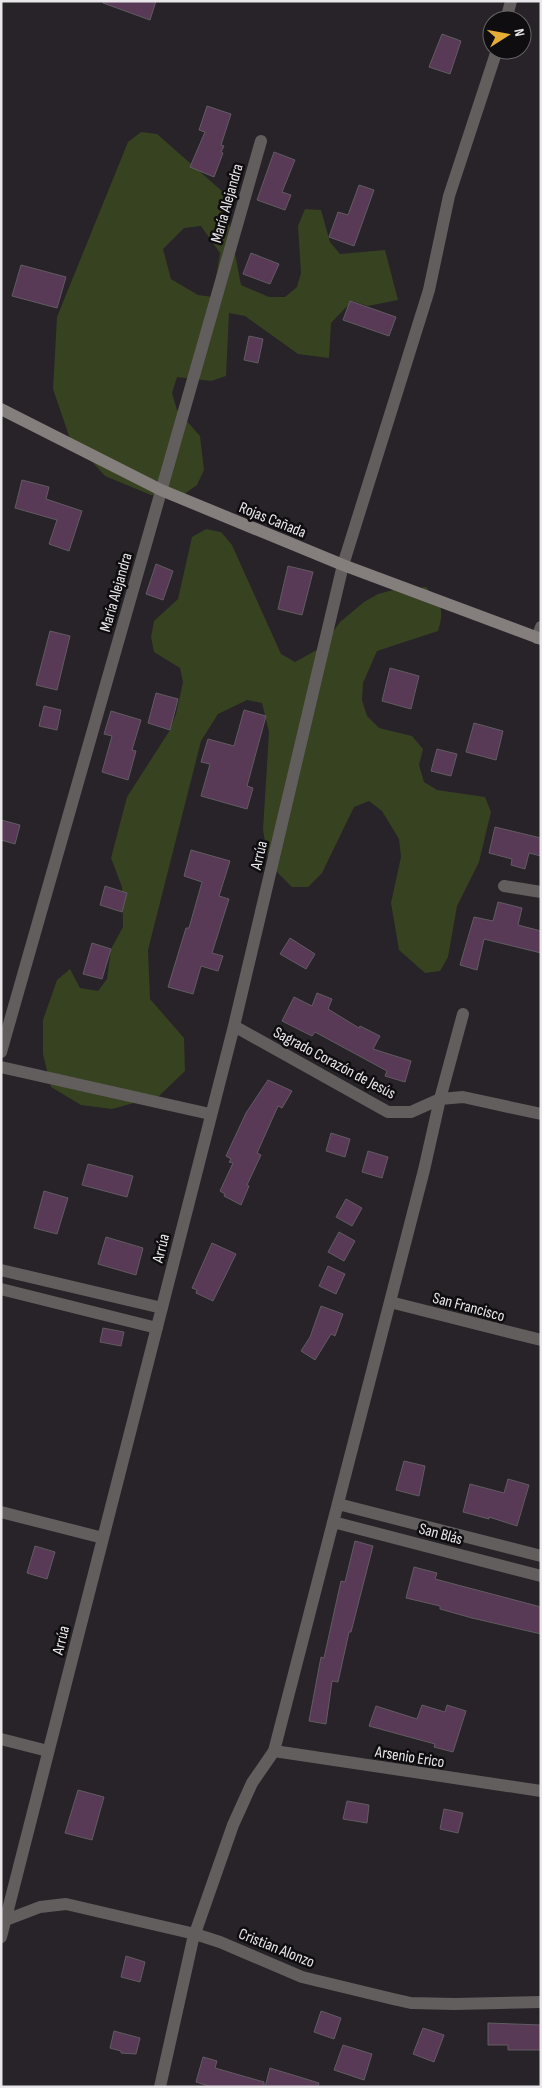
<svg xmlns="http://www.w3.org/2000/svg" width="542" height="2088" font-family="'Sofia Sans Condensed',sans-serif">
  <rect width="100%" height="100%" fill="#272328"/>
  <path fill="#374220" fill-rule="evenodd" d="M141 132 157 134 223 192 241 285 269 297H285L297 287 301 273 298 226 305 209 321 210 330 242 340 254 385 250 398 300 368 306 352 301 331 323 329 358 298 354 245 316 229 313 226 376 211 381 177 377 172 393 177 410 200 436 204 470 197 485 183 495H151L105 476 69 436 53 389 57 317 128 142ZM201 226 220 253 213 297 198 295 171 279 163 249 184 228Z
    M206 529 221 532 232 545 281 654 295 662 322 647 340 622 364 602 378 594 393 590 426 587C441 605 445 608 438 631L377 651 363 683 362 700 367 716 379 728 412 736 423 749 419 765 424 782 437 790 485 797 491 812 479 862 457 906 448 957 440 971 425 973 399 950 391 903 401 857 399 839 382 811 369 801 354 807 322 873 308 887H292L269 864 263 830 269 732 262 703 247 700 218 714 201 741 148 950 150 999 184 1038 185 1071 159 1096 112 1109 81 1105 51 1087 43 1054V1020L57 980 70 969 80 988 98 991 107 979 111 949 123 927 122 887 111 858 127 797 170 730 176 714 183 682 180 668 154 652 151 637 154 621 178 599 192 537Z"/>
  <path fill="#583a57" stroke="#615c61" d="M103 1H156L150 20 103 3Z
    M442 34 461 41 450 74 429 67Z
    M207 106 231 114 221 145 224 146 221 152 223 153 214 177 190 167 205 132 199 130Z
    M274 152 295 160 282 192 291 195 285 210 257 200Z
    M359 185 374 190 354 246 329 237 338 212 348 215Z
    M251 253 279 264 270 284 243 274Z
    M21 265 66 277 57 308 12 296Z
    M350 301 396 317 389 336 343 320Z
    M249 336 263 339 258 363 244 360Z
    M22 480 49 487 46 499 82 511 69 551 49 544 57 520 15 508Z
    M156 564 173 571 163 600 146 594Z
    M288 566 313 572 302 615 278 609Z
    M50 631 70 636 57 690 36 685Z
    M390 668 419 676 411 709 382 701Z
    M156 693 178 699 170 730 148 723Z
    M44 706 61 710 57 730 39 726Z
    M244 710 266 716 247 786 253 788 247 809 201 796 210 764 201 762 208 739 234 746Z
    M111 711 141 720 132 750 136 751 128 780 102 772 112 736 104 734Z
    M474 723 503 731 496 760 466 752Z
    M437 749 457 754 451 776 431 771Z
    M1 820 20 825 15 844 1 840Z
    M495 827 541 838V856L529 853 525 869 511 865 512 859 489 853Z
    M191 850 230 861 219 896 229 899 212 953 223 956 218 971 201 966 193 994 168 987 186 928H189L202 882 184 876Z
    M105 886 127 893 122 912 100 905Z
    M498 902 522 908 518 925 541 931V953L484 939 477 970 460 965 474 917 493 921Z
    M290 938 315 954 306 969 280 954Z
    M92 943 111 949 102 979 83 974Z
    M317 993 332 999 328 1009 359 1028 360 1026 380 1036 373 1049 411 1061 405 1082 385 1076 387 1071 315 1032 312 1036 282 1021 294 997 312 1006Z
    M268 1080 292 1091 282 1108 278 1106 257 1153 261 1155 247 1185 249 1186 241 1205 224 1196 225 1194 220 1191 233 1163 229 1162 231 1159 226 1156 246 1113Z
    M331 1133 350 1139 345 1157 326 1151Z
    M368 1151 388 1157 382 1178 362 1172Z
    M88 1164 133 1176 127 1197 82 1185Z
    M44 1191 68 1198 57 1234 34 1228Z
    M346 1199 362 1208 352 1226 336 1217Z
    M339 1232 355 1241 344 1261 328 1252Z
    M106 1237 143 1248 136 1275 98 1264Z
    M212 1243 236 1254 213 1301 196 1293 197 1290 192 1288Z
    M328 1266 345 1274 336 1294 319 1286Z
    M321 1306 343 1314 335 1336 331 1334 315 1360 301 1351 310 1337Z
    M103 1328 124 1332 121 1346 100 1342Z
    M404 1461 425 1466 419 1496 396 1490Z
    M508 1479 529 1485 517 1526 489 1517V1519L463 1512 470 1484 504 1493Z
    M355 1541 373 1546 351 1632H349L338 1682 332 1681 326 1724 309 1721 321 1657 324 1658 341 1581 345 1582Z
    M35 1546 55 1552 47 1579 27 1573Z
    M414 1567 437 1573 435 1579 541 1607V1634L472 1618 440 1609V1606L406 1598Z
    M422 1705 445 1712 447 1705 466 1711 453 1752 434 1747 435 1744 369 1726 376 1706 417 1719Z
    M78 1790 104 1797 92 1840 65 1833Z
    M347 1801 369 1805 367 1823 343 1819Z
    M444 1809 463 1813 458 1833 440 1829Z
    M126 1956 145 1962 140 1982 121 1977Z
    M321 2011 341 2018 334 2039 314 2032Z
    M488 2023 541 2025V2050H508V2045H488Z
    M423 2028 444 2035 434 2062 413 2054Z
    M114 2031 140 2038 136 2054 121 2053V2051L110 2048Z
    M343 2045 372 2054 364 2080 334 2070Z
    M203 2057 217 2061 215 2068 264 2082V2087H212L196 2082Z
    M270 2068 319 2083 318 2087H265Z"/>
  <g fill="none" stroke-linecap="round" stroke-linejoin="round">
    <path stroke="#625e5d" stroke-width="12" d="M506 20 511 1
      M537 638 541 627
      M504 886 541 892
      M234 1026 388 1112H411L440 1099 463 1097 541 1114
      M1 1052 261 141
      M1 1067 210 1114
      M1 1270 162 1308
      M1 1289 157 1328
      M390 1302 541 1340
      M338 1504 541 1556
      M1 1512 103 1538
      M333 1522 541 1576
      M1 1739 48 1751
      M274 1751 541 1791
      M6 1920 40 1907 66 1904 195 1934 220 1942 302 1977 393 1999 411 2003 455 2004 541 2002
      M1 1937 234 1026 343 565 429 290 449 196 497 50
      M160 2087 193 1939 233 1825 252 1783 274 1751 424 1170 440 1099 463 1014"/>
    <path stroke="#847e7d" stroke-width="12" d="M1 409 161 490 343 565 541 639"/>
  </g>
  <g text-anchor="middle" stroke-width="5" stroke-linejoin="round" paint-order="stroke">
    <g font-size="16" fill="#e9e7ea" stroke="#0f0d0f">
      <text transform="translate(226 203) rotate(-74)" y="6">María Alejandra</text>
      <text transform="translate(273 519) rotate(22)" y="6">Rojas Cañada</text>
      <text transform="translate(115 592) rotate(-74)" y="6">María Alejandra</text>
      <text transform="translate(258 855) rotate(-77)" y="6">Arrúa</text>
      <text transform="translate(335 1062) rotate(28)" y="6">Sagrado Corazón de Jesús</text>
      <text transform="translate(160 1248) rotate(-76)" y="6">Arrúa</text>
      <text transform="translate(469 1306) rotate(15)" y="6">San Francisco</text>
      <text transform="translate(441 1533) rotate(15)" y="6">San Blás</text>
      <text transform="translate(60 1640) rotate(-76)" y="6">Arrúa</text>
      <text transform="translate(410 1756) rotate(9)" y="6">Arsenio Erico</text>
      <text transform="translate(277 1947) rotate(22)" y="6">Cristian Alonzo</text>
    </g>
  </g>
  <rect width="542" height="2088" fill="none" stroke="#e9e7ea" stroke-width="5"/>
  <g transform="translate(507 35) rotate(79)"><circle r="24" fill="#0f0d0f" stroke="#666467"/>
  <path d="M0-4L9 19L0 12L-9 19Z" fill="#e5ad35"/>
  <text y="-8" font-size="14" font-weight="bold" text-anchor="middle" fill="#e9e7ea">N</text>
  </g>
</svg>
